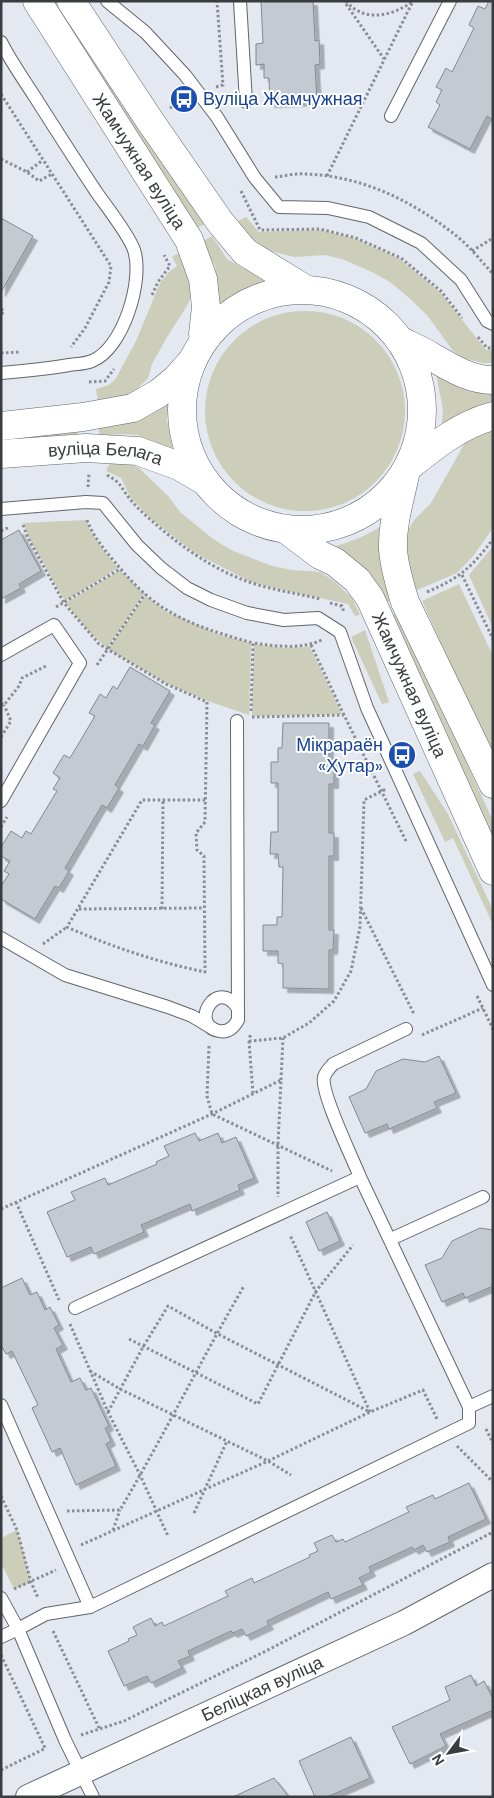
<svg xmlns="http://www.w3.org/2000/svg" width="494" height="1798" font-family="'DM Sans',sans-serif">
  <defs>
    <filter id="shadow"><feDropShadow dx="4.5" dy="4.5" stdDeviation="0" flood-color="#0004"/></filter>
  </defs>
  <rect width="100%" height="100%" fill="#e3e8f1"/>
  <path fill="#ccceba" d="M46 1H59L205 224 194 229Z
    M246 217 259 232 320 230 356 239 400 259 440 292 486 350H493V363H483L463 358 453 351 427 315 407 296 390 282 374 273 342 259 325 255 295 257 261 249 236 222Z
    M212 236 227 259 266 281 232 295 216 307 218 286 215 266 200 243Z
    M182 251 188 265 192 294 187 306 167 337 152 364 148 378 135 391 122 397 98 403 96 389 109 385 116 378 136 341 160 283 169 272 177 266 172 257Z
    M205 411a100 100 0 1 1 200 0a100 100 0 1 1-200 0Z
    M436 373C453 386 472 394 493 393V402C472 405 456 418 441 432L443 410Z
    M169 399 167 420 173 451 138 435 121 434 100 436 98 426 138 421Z
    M78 428 79 437 1 443V434Z
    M493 429V528L474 555 457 573 417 590 411 579 405 536 414 520 431 503 466 441Z
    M110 463H128L139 468 169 497 180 512 213 539 231 550 269 565 291 570 320 572 334 581 352 598 360 615 355 616 348 604 270 587 249 581 195 553 152 520 131 498 121 478 106 471Z
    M86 520C93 539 106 553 118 568L65 601 29 538 23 523Z
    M386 523 381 544V565L393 599 383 604 365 572 351 557 336 546C354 541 370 534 386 523Z
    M493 546V628L469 575Z
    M120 570 144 594 107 648 89 632 66 603Z
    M459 584 493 656V747L488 748 422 601Z
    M145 596 167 612 220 635 251 643 249 715 208 701 166 683 108 649Z
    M398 612 493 821V847L390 616Z
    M365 630 389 702 382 704 351 637Z
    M254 644 283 648 310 647 342 714 252 716Z
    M420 771 448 814 493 910V925L453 838 445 842 413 774Z
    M17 1530 31 1582 14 1589 1 1563V1538Z"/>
  <path fill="#c4cad2" stroke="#858991" filter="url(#shadow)" d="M261 1H313L315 41 319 40 320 64 315 65 317 101 270 103 269 78H264V64L256 65V44L263 43Z
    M489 1H493V120L487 116 470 149 428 127 440 105 436 102 442 90 436 87 446 68 452 72 474 28 469 25 478 6 485 9Z
    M1 218 33 236 1 292Z
    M19 530 41 571 19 584 21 588 1 599V540Z
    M130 667 170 691 151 723 155 725 143 746 139 744 115 785 119 788 107 808 102 805 65 868 69 871 59 888 55 886 35 919 1 899V886L9 874 4 871 10 861 1 856V847L11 831 22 838 26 831 31 834 57 791 53 789 60 778 53 773 64 755 70 758 95 716 89 713 100 694 106 698 113 686 117 689Z
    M283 723H329V760H334V784H329V833H334V856H329V930H334L333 950H329V989L283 988V964L278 963V951H263V925H277V917H282L283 867H279L278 854H270L271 832H278V783H271V762H278V748H282Z
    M439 1056 456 1093 434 1102 437 1108 389 1129 387 1124 365 1133 349 1097 366 1089 376 1071 403 1059 425 1062Z
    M195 1133 199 1141 218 1133 222 1143 236 1137 254 1178 238 1185 240 1190 192 1211 190 1204 141 1225 144 1232 94 1254 91 1247 67 1257 47 1212 75 1200 71 1192 105 1178 108 1185 157 1164 156 1162 169 1156 164 1146Z
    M327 1212 340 1241 319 1251 306 1222Z
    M480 1228 493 1230V1286L465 1298 463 1293 442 1302 425 1265 442 1258 452 1241Z
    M22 1278 30 1295 37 1292 45 1310 50 1307 59 1325 54 1328 63 1345 56 1349 71 1382 80 1378 86 1390 91 1388 109 1426 105 1428 111 1441 106 1444 116 1466 76 1485 60 1448 52 1452 32 1408 38 1405 12 1351 6 1354 1 1345V1288Z
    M469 1483 486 1519 448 1537 450 1542 427 1552 423 1545 414 1550 412 1547 369 1567 371 1572 359 1578 363 1585 331 1599 328 1592 267 1621 269 1625 246 1636 242 1629 233 1633 231 1631 188 1651 190 1656 178 1661 182 1668 151 1683 147 1676 124 1686 108 1651 129 1641 128 1639 137 1635 133 1627 151 1618 155 1626 162 1622 164 1626 228 1596 225 1591 252 1578 254 1583 310 1557 309 1555 318 1551 314 1543 332 1535 336 1542 343 1539 345 1542 409 1512 406 1507 433 1495 435 1499Z
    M471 1675 476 1686 484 1681 493 1699V1710L440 1734 446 1746 410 1764 392 1727 450 1700 445 1687Z
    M351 1737 370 1778 327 1797H315L299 1761Z
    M274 1778 289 1797H233Z"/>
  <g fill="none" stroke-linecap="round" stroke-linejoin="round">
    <defs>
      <path id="lane" d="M107 1 145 32 185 75 217 117 255 178 279 207 328 208 369 217 421 243 461 280 487 321 493 324
        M240 1 246 102
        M1 42C10 60 22 77 33 94 54 127 75 160 97 193 107 207 129 235 134 250 144 280 123 349 92 361 85 364 76 364 69 365 47 369 24 371 1 373
        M391 116 450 1
        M1 509 86 502 103 503 137 545 161 568 187 588 211 600 247 613 284 620 318 618 340 632 367 708 493 985
        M1 655 54 625 80 663 1 801
        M237 721 238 1020C234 1027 228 1033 219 1031 189 1025 216 977 237 1007
        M1 938 65 975 168 1007 192 1016 212 1028
        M360 1177C353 1159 320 1092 324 1077 326 1071 330 1068 333 1064L406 1029
        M391 1239 483 1197
        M1 1405 90 1607
        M469 1407 493 1396
        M1 1598 18 1629 46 1614 90 1607 469 1423V1407L360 1177 75 1308
        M1 1637 18 1629 65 1740 93 1797"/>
      <g id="street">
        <path id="s1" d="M28 1797 404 1623 493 1575"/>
      </g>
      <g id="secondary">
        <path id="s2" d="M37 1 189 240 203 279 206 307 203 334"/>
        <path d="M71 1 150 121 220 222 245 252 305 289"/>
        <circle cx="302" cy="410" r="120"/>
        <path d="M399 340C411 346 423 351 434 358 453 369 471 380 493 380"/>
        <path d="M1 426 83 417 133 408 159 393 176 379 191 362"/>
        <path id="s3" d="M1 454 86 448 138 451 179 466 205 481"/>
        <path d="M408 467C433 447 461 424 493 416"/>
        <path d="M405 475C400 499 392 524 393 549 394 567 400 585 405 602L493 784"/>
        <path id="s4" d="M287 530 320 555 335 562 357 580 370 598 493 871"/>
      </g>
    </defs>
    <use href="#lane" stroke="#61666d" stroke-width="14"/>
    <use href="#street" stroke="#61666d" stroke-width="26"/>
    <use href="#secondary" stroke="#61666d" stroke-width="29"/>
    <path stroke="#8a8e94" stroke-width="3" stroke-dasharray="2.5 2.5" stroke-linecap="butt" d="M346 1C364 23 392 16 412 2
      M346 4 384 59
      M216 87 223 85 217 1
      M1 94 111 266 109 282 85 328 71 347
      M170 108 184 99
      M1 159 27 172 39 181 52 174
      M27 172 43 160
      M327 176 413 1
      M275 177C285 176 296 173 306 174 363 176 415 202 459 238 471 248 482 262 493 274
      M241 191 260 230 320 229 356 238 401 258 441 291 462 318
      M472 251 493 238
      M152 295 158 282 170 266 164 255
      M1 309 4 311 1 315
      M478 337 487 348H493
      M1 353 21 352
      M89 382 105 381 114 369
      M107 475C122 483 120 487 130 499 136 507 144 514 152 521 180 546 214 570 249 582 272 590 296 593 320 599
      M88 487 89 473
      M87 520C93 536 103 548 114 561 129 579 146 598 167 610 192 626 225 635 253 643
      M23 525 28 538 64 603 99 644 166 684 207 702 205 822 196 833 197 850 204 856 205 972C157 962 112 947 67 927L142 800H206
      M1 531 10 527
      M462 575 493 639
      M427 592C460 578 472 567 493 539
      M330 603 342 606 344 613
      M56 607 120 569
      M311 645 344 715
      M97 665 145 594
      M1 704 4 705 19 686 22 678 48 665
      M251 711 253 643C276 646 299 650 322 640
      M252 717 344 715 407 843
      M1 737 11 721 4 705
      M1 827 7 817
      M361 908 414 1014
      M79 909 204 908
      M162 909 163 800
      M43 944 67 927
      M477 996 493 1029
      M250 1035V1041L283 1038 309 1023 334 1001 351 971 360 927 364 800 386 789
      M422 1035 483 1008
      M249 1041 253 1094
      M209 1046 207 1096 212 1114 332 1171
      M281 1080 283 1038
      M16 1202 59 1300
      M1 1209 212 1114 281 1080 278 1144V1197
      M70 1324 108 1412 140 1475 168 1536
      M129 1339 258 1404 316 1291 353 1245
      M90 1371 120 1389 268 1461 291 1475
      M108 1412 143 1347 168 1306 216 1333 370 1412 290 1235
      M486 1429 493 1443
      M457 1446 493 1482
      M1 1496 17 1530 31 1582 38 1598
      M67 1511 120 1510C163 1437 201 1360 244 1286
      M194 1513 227 1441
      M113 1530 120 1510
      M81 1545 268 1461 370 1412 423 1390 437 1419
      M14 1589 56 1570
      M53 1631 100 1730
      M1 1655 45 1748
      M81 1735 124 1721 266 1651 493 1532
      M1 1770 46 1748"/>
    <use href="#lane" stroke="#fff" stroke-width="12"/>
    <use href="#street" stroke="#fff" stroke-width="24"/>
    <use href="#secondary" stroke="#fff" stroke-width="28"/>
  </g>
  <defs>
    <symbol id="bus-disc" viewBox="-11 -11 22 22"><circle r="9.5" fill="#1a4fb4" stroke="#fff"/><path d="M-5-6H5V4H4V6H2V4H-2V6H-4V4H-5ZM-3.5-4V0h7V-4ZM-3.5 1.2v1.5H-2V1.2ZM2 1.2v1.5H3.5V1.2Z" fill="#fff"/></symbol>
  </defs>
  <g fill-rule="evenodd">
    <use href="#bus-disc" x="168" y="83" width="32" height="32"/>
    <use href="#bus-disc" x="386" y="739" width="32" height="32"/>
  </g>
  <g text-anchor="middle" stroke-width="4" stroke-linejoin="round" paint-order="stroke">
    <g font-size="18" fill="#164399" stroke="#fff" text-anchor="start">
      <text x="203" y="105">Вуліца Жамчужная</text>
      <text x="383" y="751" text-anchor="end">Мікрараён<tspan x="383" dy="21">«Хутар»</tspan></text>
    </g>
    <g font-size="18" fill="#3a3d40" stroke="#fff">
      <text dy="6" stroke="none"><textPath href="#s2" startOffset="190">Жамчужная вуліца</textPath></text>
      <text dy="6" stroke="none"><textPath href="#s3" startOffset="105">вуліца Белага</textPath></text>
      <text dy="6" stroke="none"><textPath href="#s4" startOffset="204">Жамчужная вуліца</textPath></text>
      <text dy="6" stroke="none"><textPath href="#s1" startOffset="258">Беліцкая вуліца</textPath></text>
    </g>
  </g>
  <rect width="494" height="1798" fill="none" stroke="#3a3d40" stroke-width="5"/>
  <g transform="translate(449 1753) rotate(238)" stroke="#ffffff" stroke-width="4" paint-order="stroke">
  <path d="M0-4L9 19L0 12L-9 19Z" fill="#3a3d40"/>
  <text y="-8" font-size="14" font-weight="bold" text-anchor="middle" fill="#3a3d40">N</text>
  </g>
</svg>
